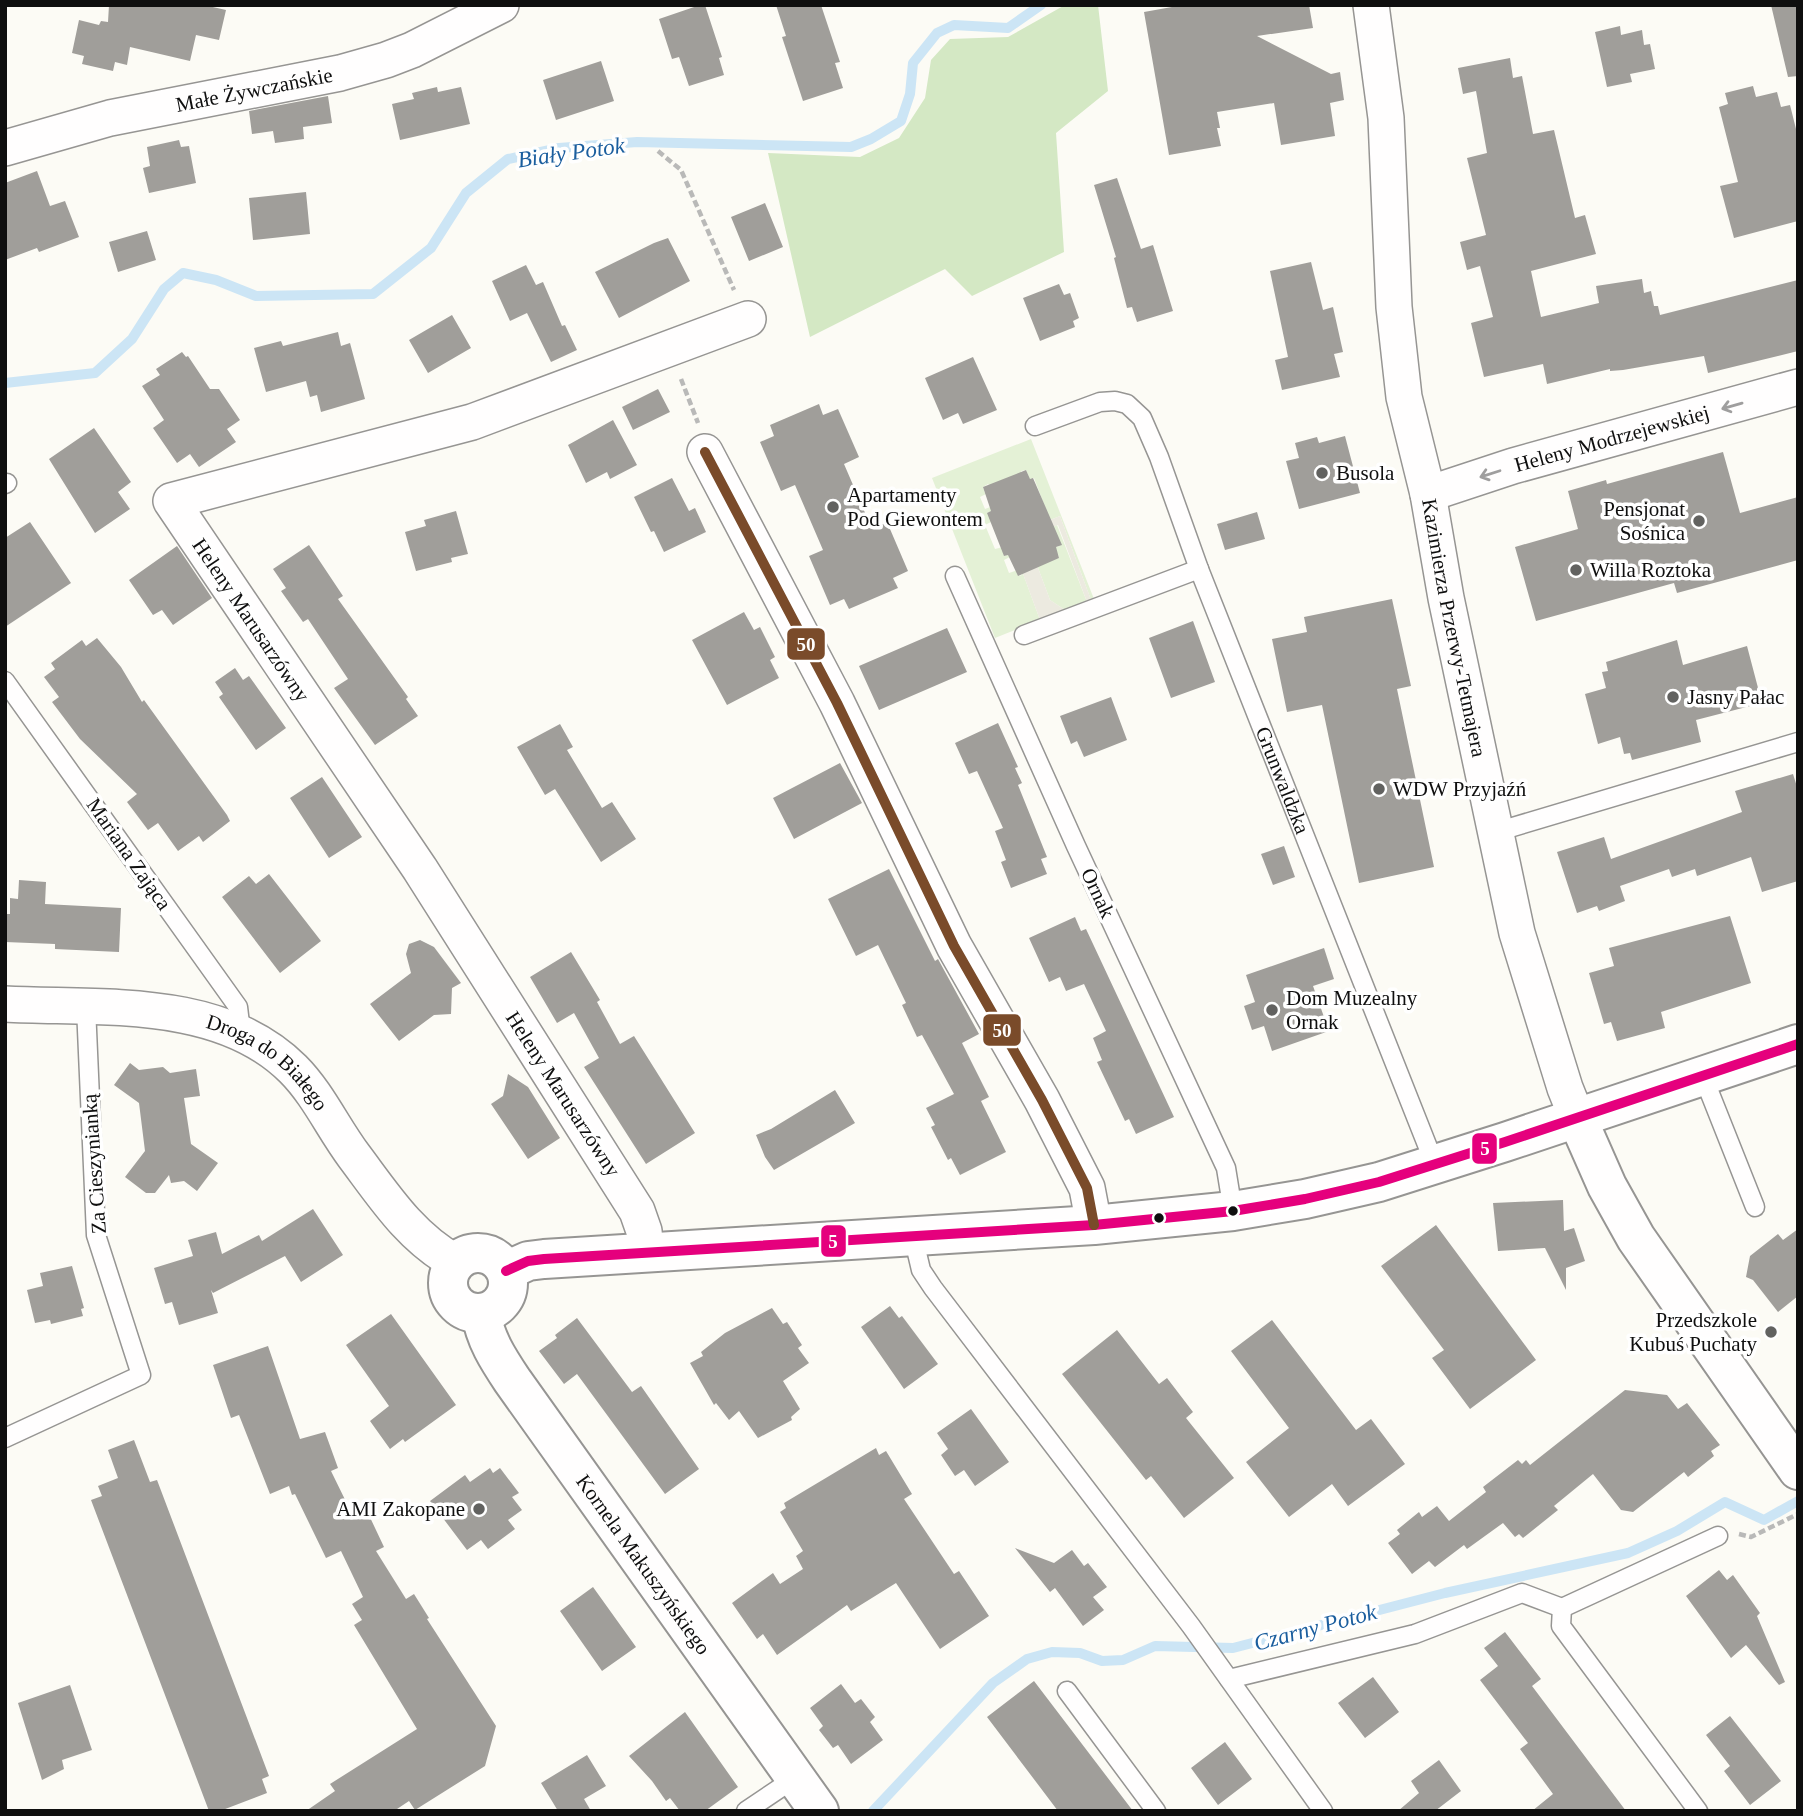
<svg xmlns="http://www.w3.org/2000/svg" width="1803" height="1816" font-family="'Times New Roman',serif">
  <rect width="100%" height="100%" fill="#fcfbf5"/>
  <path fill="#e4f1d6" d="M1031 439 1094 599 1091 600 1060 516 1050 520 1034 478 1030 479 1031 482 1026 470 1021 471V474L990 486 988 484 983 487 985 493H988L980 497 985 509 993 506 994 510 987 513 993 521 985 525 995 549 1003 547 1004 556 1010 554 1012 556 1004 560 1009 573 1018 570 1019 576 1022 575V571L1040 620 995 638 932 478Z
    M1057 525 1087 602 1065 610 1050 600 1037 565 1059 558 1058 554 1056 555 1055 545 1057 547 1061 545 1052 527Z"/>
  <path fill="#d4e8c4" d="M1065 5H1098L1108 91 1056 133 1064 252 972 296 945 269 810 337 768 153 860 157 899 138 925 98 931 60 950 39 1008 37Z"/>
  <path fill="#eceae0" d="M1060 516 1091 600 1087 602 1058 525 1052 527 1050 520Z
    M1037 565 1050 600 1065 610 1040 620 1022 571Z"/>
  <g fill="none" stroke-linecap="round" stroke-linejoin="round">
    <path stroke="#cce5f5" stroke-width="10" d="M5 383 95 373 132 339 164 289 183 273 216 280 256 296 373 294 431 248 466 193 508 159 559 148 637 142 851 147 871 139 901 121 910 94 913 63 937 33 954 25 1008 28 1041 5
      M873 1811 993 1683 1027 1659 1052 1652 1080 1653 1102 1661 1123 1660 1155 1646 1233 1648 1445 1593 1628 1553 1677 1531 1725 1502 1764 1520 1798 1501"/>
  </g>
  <path fill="#a09e9a" d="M109 5H204L226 10 219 40 196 35 190 61 130 47 127 65 115 62 113 71 82 64 84 56 72 53 79 20 99 25 101 21 108 22Z
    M700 5H705L722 57 719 58 724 75 689 86 679 57 672 59 659 19Z
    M776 5H821L840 62 835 63 843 88 803 101 782 37 786 36Z
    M1183 5H1309L1313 28 1257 36 1331 74 1340 72 1344 100 1330 103 1335 136 1281 145 1274 103 1217 112 1220 128H1217L1221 146 1169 155 1144 12Z
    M1771 5H1798V76L1788 77Z
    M1620 26 1621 35 1642 30 1644 45 1650 44 1655 69 1630 74 1632 82 1607 87 1595 32Z
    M1510 58 1513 78 1522 76 1533 134 1554 130 1575 218 1585 215 1596 254 1531 271 1541 317 1599 303 1596 286 1642 279 1644 293 1651 291 1654 306H1658L1660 315 1798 280V351L1708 373 1704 356 1623 370 1610 371V369L1547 384 1543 364 1484 377 1471 323 1493 317 1480 266 1467 270 1460 242 1486 235 1467 158 1487 153 1476 91 1463 94 1458 68Z
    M601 61 614 101 556 120 543 80Z
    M1753 86 1756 97 1777 92 1781 107 1790 105 1798 137V221L1734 238 1720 186 1738 182 1719 107 1728 104 1725 93Z
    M437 87 438 92 461 87 470 124 400 140 392 104 414 99 412 93Z
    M328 96 332 123 303 127 304 139 275 143 273 131 252 134 249 111Z
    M179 140 181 147 189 146 196 183 149 193 143 168 150 166 147 147Z
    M37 171 50 206 65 201 79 237 39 252 37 248 5 260V183Z
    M1117 178 1141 249 1153 245 1173 311 1137 322 1132 307 1127 308 1114 258 1116 257 1094 185Z
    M306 192 310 234 253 240 249 198Z
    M765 203 783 247 749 261 731 217Z
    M147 231 156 260 118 272 109 242Z
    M668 238 690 281 619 318 595 272 654 243Z
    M1311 262 1323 310 1333 307 1343 352 1334 354 1340 377 1282 390 1275 360 1288 357 1270 271Z
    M526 265 536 285 543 282 562 326 565 325 577 350 551 362 527 313 510 321 492 281Z
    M1059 284 1064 295 1070 293 1079 318 1073 321 1075 327 1040 341 1023 298Z
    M452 315 471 348 428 373 409 340Z
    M338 332 341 346 350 343 365 399 321 412 317 395 310 397 306 381 266 392 254 348 281 341 283 346Z
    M182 352 186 357 188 356 210 389H219L240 420 227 429 236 442 199 467 190 454 177 463 153 428 164 420 142 386 160 375 156 369Z
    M973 357 997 410 963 424 958 413 943 420 925 378Z
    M658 389 670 412 633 430 622 407Z
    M819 404 823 415 838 409 859 457 844 464 872 529 887 522 908 571 893 578 898 588 849 609 844 599 830 605 809 556 823 550 795 485 781 491 760 442 774 436 770 425Z
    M613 420 637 465 610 479 607 472 586 483 568 445Z
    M94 428 131 482 118 492 130 509 95 533 49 459Z
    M1345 436 1360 493 1299 509 1286 461 1299 458 1295 443 1317 437 1319 443Z
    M1723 452 1740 513 1798 497V560L1677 593 1674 583 1536 621 1515 547 1578 529 1568 491 1606 480 1607 484Z
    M1026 470 1030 479 1033 478 1062 545 1056 547 1059 558 1018 576 1008 555 1004 556 987 513 991 511 983 487Z
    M672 478 689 511 695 508 706 532 664 552 654 531 651 532 634 497Z
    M456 511 468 554 451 558 452 562 416 571 405 532 426 526 424 520Z
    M1257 512 1265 539 1225 550 1217 524Z
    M30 522 71 583 5 627V538Z
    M309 545 343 596 338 599 408 697 406 699 418 716 375 745 334 688 348 679 308 619 303 622 281 591 286 588 273 569Z
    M177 546 212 598 173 625 162 610 153 615 129 580Z
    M1392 599 1411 686 1397 689 1434 867 1359 883 1322 705 1287 712 1272 639 1307 632 1304 617Z
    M744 612 754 630 760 627 775 657 770 660 779 678 727 705 692 640Z
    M1193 621 1215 682 1171 698 1149 638Z
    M947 628 967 672 879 710 859 666Z
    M97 638 121 667 142 702 144 700 227 815 230 821 203 842 199 836 178 851 158 823 148 830 127 802 137 794 80 739 52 702 59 697 44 677 55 669 51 663 82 640 86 646Z
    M1677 640 1683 665 1747 646 1762 703 1696 720 1701 742 1632 760 1630 753 1624 754 1620 737 1598 744 1585 694 1606 688 1602 672 1608 671 1606 662Z
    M235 668 243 680 249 676 286 728 256 750 219 697 223 694 215 682Z
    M1111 697 1127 740 1084 757 1077 741 1071 744 1060 716Z
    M998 723 1018 767 1015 768 1022 783 1018 785 1047 857 1041 859 1047 874 1011 888 1001 862 1006 860 995 831 1003 828 977 771 969 774 955 743Z
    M560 724 573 747 567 750 602 808 612 802 636 839 601 862 555 789 545 795 517 747Z
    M840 763 862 803 794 839 773 798Z
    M1793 774 1798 790V881L1762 892 1751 857 1697 876 1695 869 1672 877 1669 869 1620 886 1625 901 1599 911 1597 906 1577 913 1557 852 1604 837 1611 859 1742 812 1735 791Z
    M322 777 362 837 329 858 290 798Z
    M1284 846 1295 877 1273 885 1261 854Z
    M889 869 935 961 938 959 979 1034 962 1043 989 1097 981 1101 1006 1152 960 1175 951 1158 948 1160 931 1127 935 1125 926 1108 954 1094 922 1035 917 1037 902 1005 906 1003 878 945 856 956 828 899Z
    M269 874 321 941 280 973 222 897 249 876 256 884Z
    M19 880 46 882 45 904 121 908 119 952 55 949V944L5 942V914H10V898L18 899Z
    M1730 916 1751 983 1661 1012 1665 1028 1617 1041 1611 1022 1604 1024 1589 973 1614 966 1609 948Z
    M1075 917 1081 931 1086 929 1174 1117 1136 1134 1129 1119 1125 1121 1097 1062 1102 1060 1093 1038 1106 1031 1084 984 1066 991 1060 977 1049 982 1029 938Z
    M420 940 434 947 461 983 452 988 451 1014 434 1015 399 1041 370 1004 411 973 406 954 409 944Z
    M1324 948 1334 979 1313 986 1329 1031 1272 1051 1264 1026 1252 1030 1244 1006 1255 1002 1246 975Z
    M571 952 600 1000 597 1002 620 1044 634 1036 695 1133 646 1164 584 1067 599 1058 574 1013 557 1023 530 977Z
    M130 1063 139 1070 163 1067 170 1073 196 1069 200 1096 184 1098 191 1144 218 1163 197 1191 184 1181 171 1183 169 1175 155 1193H146L125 1177 145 1151 139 1103 114 1085Z
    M508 1074 528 1087 560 1138 528 1159 491 1104 503 1096Z
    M835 1090 855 1123 774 1170 765 1157 756 1135 771 1129Z
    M1563 1200 1564 1231 1574 1228 1585 1261 1566 1268V1290L1545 1248 1498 1251 1493 1203Z
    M313 1209 343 1255 301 1282 285 1256 213 1293 211 1290 218 1313 179 1325 172 1302 165 1304 154 1268 193 1256 188 1240 216 1232 222 1254 259 1235 262 1241Z
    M1436 1225 1536 1360 1470 1409 1432 1358 1444 1350 1381 1266Z
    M1798 1229V1296L1778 1312 1753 1280 1746 1277 1750 1256 1778 1234 1783 1240Z
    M72 1266 84 1308 81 1309 83 1316 51 1324 50 1320 35 1323 27 1290 43 1286 40 1273Z
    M890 1306 899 1318 902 1316 938 1364 904 1389 861 1327Z
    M772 1308 783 1324 787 1322 802 1345 798 1348 809 1363 783 1381 800 1409 791 1417 792 1420 758 1438 739 1411 729 1420 716 1403 714 1405 690 1363 703 1356 701 1352 725 1333Z
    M391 1314 456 1405 405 1442 403 1439 390 1449 370 1421 389 1406 346 1345Z
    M577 1318 632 1392 641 1386 699 1469 665 1494 577 1374 564 1384 539 1351 557 1338 555 1335Z
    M1272 1320 1356 1430 1371 1419 1405 1464 1348 1506 1332 1484 1289 1517 1246 1462 1289 1428 1231 1351Z
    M1117 1330 1159 1384 1167 1378 1193 1412 1186 1418 1234 1478 1184 1518 1151 1476 1146 1480 1062 1374Z
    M268 1346 300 1439 325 1432 338 1468 331 1471 354 1518 367 1511 384 1547 376 1551 406 1599 414 1594 429 1618 427 1619 496 1726 485 1766 415 1810 409 1801 394 1811H306L335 1791 330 1784 417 1729 354 1625 362 1620 352 1604 363 1597 341 1551 326 1558 295 1494 292 1495 289 1486 270 1494 239 1415 231 1418 213 1365Z
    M1625 1390 1667 1395 1678 1409 1687 1403 1720 1445 1711 1451 1714 1456 1688 1477 1684 1472 1633 1512 1621 1510 1593 1474 1554 1506 1558 1510 1523 1538 1519 1534 1515 1537 1503 1523 1467 1549 1464 1545 1435 1567 1429 1561 1412 1574 1388 1543 1400 1534 1397 1530 1419 1512 1422 1517 1437 1506 1449 1521 1486 1492 1483 1487 1518 1460 1522 1464 1526 1460 1530 1465Z
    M971 1409 1009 1462 975 1486 964 1470 955 1476 941 1455 948 1449 937 1433Z
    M134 1440 150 1482 157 1480 269 1776 262 1779 267 1793 220 1811H209L91 1500 102 1496 98 1486 118 1478 108 1450Z
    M876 1448 879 1455 886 1451 912 1494 904 1499 954 1574 959 1571 989 1616 940 1649 896 1583 851 1611 847 1605 777 1655 763 1634 757 1639 732 1603 773 1573 780 1584 803 1569 796 1556 803 1551 780 1512 786 1508 784 1503Z
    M490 1468 493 1473 500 1468 519 1493 512 1497 522 1510 508 1520 515 1529 488 1549 481 1540 467 1550 430 1501 465 1475 470 1482Z
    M1015 1548 1054 1563 1072 1550 1084 1566 1088 1563 1107 1587 1093 1597 1104 1610 1083 1626 1055 1588 1050 1592Z
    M1719 1570 1727 1580 1733 1575 1760 1613 1757 1616 1785 1682 1779 1685 1746 1645 1731 1658 1686 1596Z
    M593 1587 636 1647 602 1671 560 1611Z
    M1505 1632 1541 1679 1532 1686 1626 1811H1532L1553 1794 1520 1749 1528 1743 1480 1680 1498 1666 1484 1648Z
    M1373 1677 1399 1712 1365 1738 1338 1703Z
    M1034 1681 1133 1811H1058L987 1717Z
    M841 1684 855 1703 861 1699 875 1717 870 1722 883 1740 851 1764 838 1745 833 1748 819 1730 823 1726 810 1708Z
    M70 1685 92 1750 62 1760 64 1769 42 1780 18 1703Z
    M685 1712 738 1787 705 1811H680L670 1798 666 1801 652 1781 629 1756Z
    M1730 1716 1781 1781 1750 1805 1724 1771 1730 1766 1706 1735Z
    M1225 1742 1252 1779 1218 1805 1191 1768Z
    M587 1755 606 1786 584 1799 591 1811H558L541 1783Z
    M1439 1760 1461 1791 1435 1811H1398L1419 1793 1411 1781Z"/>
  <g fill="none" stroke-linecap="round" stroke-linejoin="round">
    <defs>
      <g id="service">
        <path id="s1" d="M1035 426 1100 402 1115 401 1127 404 1142 418 1159 457 1199 569 1435 1165"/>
        <path d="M5 484 7 483"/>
        <path d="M955 576 1076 846 1226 1168 1233 1211"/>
        <path d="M1024 635 1199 569"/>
        <path d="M5 681 238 1007 241 1032"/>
        <path d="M1496 832 1798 742"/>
        <path d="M1703 1076 1755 1207"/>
        <path d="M913 1236 921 1270 933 1288 1191 1626 1323 1811"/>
        <path d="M5 1438 141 1375 96 1235 86 1007"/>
        <path d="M1229 1679 1415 1634 1522 1593 1562 1608"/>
        <path d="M1067 1691 1156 1811"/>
        <path d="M746 1811 795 1778"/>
        <path d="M1698 1811 1561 1626 1562 1608 1718 1536"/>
      </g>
      <g id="minor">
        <path id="s2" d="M1371 5 1386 118 1394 307 1404 397 1428 494 1446 598 1517 933 1565 1088 1577 1118"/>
        <path id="s3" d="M5 148 110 118 340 73 386 60 412 50 501 5"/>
        <path d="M705 452 837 703 954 946 1042 1100 1087 1188 1094 1225"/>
        <path id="s4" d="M1428 494 1513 466 1798 387"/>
        <path id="s5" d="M5 1004C100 1009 220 996 293 1069 318 1094 333 1128 354 1156 384 1196 410 1237 455 1262"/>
        <path d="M646 1252 644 1231 637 1211 420 869 171 501 472 422 748 319"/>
      </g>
      <g id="tertiary">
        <path d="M1577 1118 1607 1186 1636 1238 1798 1470"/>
        <circle cx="478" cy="1283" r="30"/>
        <path d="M506 1271 528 1261 544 1259 1094 1225 1233 1211 1305 1199 1379 1182 1505 1142 1798 1044"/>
        <path id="s6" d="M481 1313C485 1339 498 1359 512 1380L819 1811"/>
      </g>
    </defs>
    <use href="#service" stroke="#969593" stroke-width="21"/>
    <use href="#minor" stroke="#969593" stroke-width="38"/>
    <use href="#tertiary" stroke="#969593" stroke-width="42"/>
    <path stroke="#b9b9b8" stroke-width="4.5" stroke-dasharray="7 3.5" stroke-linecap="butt" d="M658 151 681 170 734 290
      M681 379 698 423
      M1739 1534 1751 1537 1798 1514"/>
    <use href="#service" stroke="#fffefe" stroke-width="18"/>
    <use href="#minor" stroke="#fffefe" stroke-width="35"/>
    <use href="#tertiary" stroke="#fffefe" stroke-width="38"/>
    <defs>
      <path id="bus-1" d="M506 1271 528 1261 544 1259 1094 1225 1233 1211 1305 1199 1379 1182 1505 1142 1798 1044"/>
      <path id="bus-2" d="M705 452 837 703 954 946 1042 1100 1087 1188 1094 1225"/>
    </defs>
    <use href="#bus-1" stroke="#fff" stroke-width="16"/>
    <use href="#bus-2" stroke="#fff" stroke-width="16"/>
    <use href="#bus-1" stroke="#e5007d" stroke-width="10"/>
    <use href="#bus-2" stroke="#7a4b2a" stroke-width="10"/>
  </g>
  <defs><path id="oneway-shaft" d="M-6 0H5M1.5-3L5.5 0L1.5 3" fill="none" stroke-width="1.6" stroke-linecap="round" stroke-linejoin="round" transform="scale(1.75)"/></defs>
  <g stroke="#9f9e9e">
    <use href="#oneway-shaft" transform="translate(1732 406) rotate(164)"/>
    <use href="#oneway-shaft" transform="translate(1490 474) rotate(162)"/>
  </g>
  <g fill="#626260" stroke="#fff" stroke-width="2.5">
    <circle cx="1322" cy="473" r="7"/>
    <circle cx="833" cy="507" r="7"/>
    <circle cx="1699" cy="521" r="7"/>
    <circle cx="1576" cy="570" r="7"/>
    <circle cx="1673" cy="697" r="7"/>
    <circle cx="1379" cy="789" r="7"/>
    <circle cx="1272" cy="1010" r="7"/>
    <circle cx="1771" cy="1332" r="7"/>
    <circle cx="479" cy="1509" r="7"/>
  </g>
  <g fill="#0f0f0f" stroke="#fff" stroke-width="2.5">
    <circle cx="1233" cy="1211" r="6"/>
    <circle cx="1159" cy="1218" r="6"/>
  </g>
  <g text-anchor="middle" stroke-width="7" stroke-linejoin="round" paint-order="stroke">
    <g font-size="21" fill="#0f0f0f" stroke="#fff">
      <text dy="7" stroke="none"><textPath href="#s3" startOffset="256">Małe Żywczańskie</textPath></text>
      <text dy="7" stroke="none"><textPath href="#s4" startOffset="192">Heleny Modrzejewskiej</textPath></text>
      <text transform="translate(251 620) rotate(56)" y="7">Heleny Marusarzówny</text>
      <text dy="7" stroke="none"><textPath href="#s2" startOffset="630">Kazimierza Przerwy-Tetmajera</textPath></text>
      <text dy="7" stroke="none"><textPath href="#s1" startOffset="506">Grunwaldzka</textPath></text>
      <text transform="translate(129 854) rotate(55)" y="7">Mariana Zająca</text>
      <text transform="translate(1098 893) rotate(65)" y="7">Ornak</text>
      <text dy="7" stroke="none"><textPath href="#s5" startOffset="278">Droga do Białego</textPath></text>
      <text transform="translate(563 1094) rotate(57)" y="7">Heleny Marusarzówny</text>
      <text transform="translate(94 1164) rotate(-94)" y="7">Za Cieszynianką</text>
      <text dy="7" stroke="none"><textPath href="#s6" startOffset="301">Kornela Makuszyńskiego</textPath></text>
    </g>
    <g font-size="21" fill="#0f0f0f" stroke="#fff" text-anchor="start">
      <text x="1336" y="480">Busola</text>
      <text x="847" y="502">Apartamenty<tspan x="847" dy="24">Pod Giewontem</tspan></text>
      <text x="1685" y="516" text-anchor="end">Pensjonat<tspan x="1685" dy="24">Sośnica</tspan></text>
      <text x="1590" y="577">Willa Roztoka</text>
      <text x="1687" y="704">Jasny Pałac</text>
      <text x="1393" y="796">WDW Przyjaźń</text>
      <text x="1286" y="1005">Dom Muzealny<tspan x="1286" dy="24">Ornak</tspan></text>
      <text x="1757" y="1327" text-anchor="end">Przedszkole<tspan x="1757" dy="24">Kubuś Puchaty</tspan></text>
      <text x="465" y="1516" text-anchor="end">AMI Zakopane</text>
    </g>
    <g font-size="23" font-style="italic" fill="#1b5e9e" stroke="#fff">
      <text transform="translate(571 152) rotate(-8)" y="8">Biały Potok</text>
      <text transform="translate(1315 1627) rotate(-15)" y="8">Czarny Potok</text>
    </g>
  </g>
  <g stroke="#fff" stroke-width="2.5">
    <rect x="786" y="627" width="40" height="34" rx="7" fill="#7a4b2a"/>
    <rect x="982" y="1013" width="40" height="34" rx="7" fill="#7a4b2a"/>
    <rect x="1471" y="1132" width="27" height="33" rx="7" fill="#e5007d"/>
    <rect x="820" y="1224" width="27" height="34" rx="7" fill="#e5007d"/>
  </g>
  <g font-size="19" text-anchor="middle" font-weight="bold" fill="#fff">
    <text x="806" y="651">50</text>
    <text x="1002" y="1037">50</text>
    <text x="1485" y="1155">5</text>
    <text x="833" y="1248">5</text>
  </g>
  <rect width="1803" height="1816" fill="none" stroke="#0f0f0f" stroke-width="14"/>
</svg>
